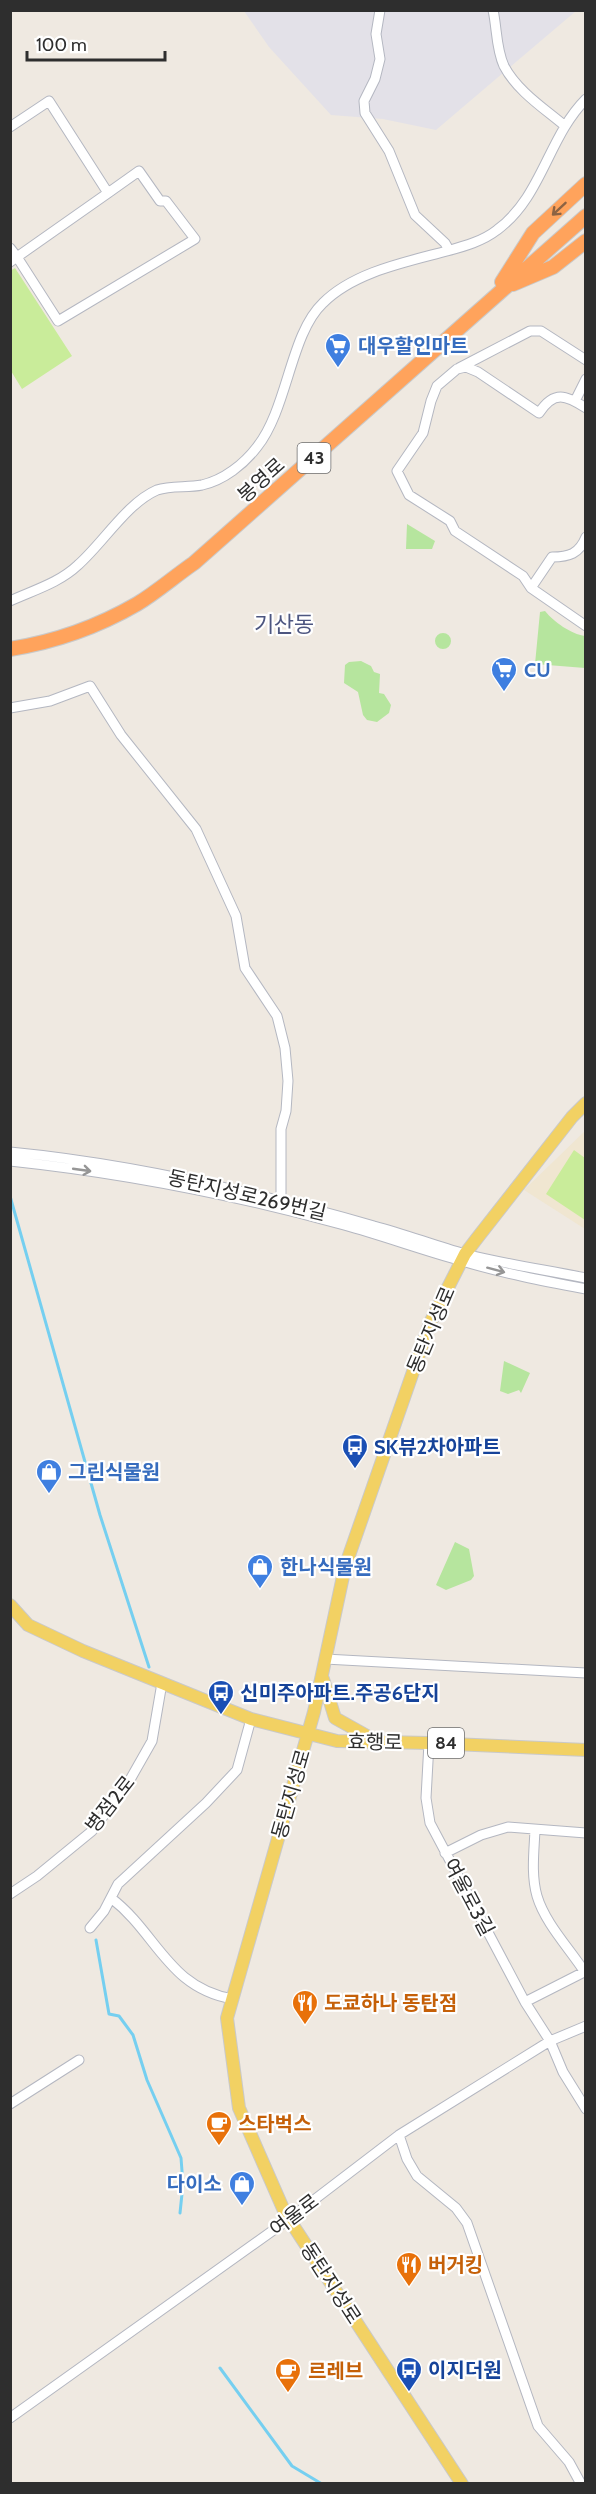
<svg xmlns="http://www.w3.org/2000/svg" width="596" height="2494" font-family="Cabin,'Noto Sans KR',sans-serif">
  <rect width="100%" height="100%" fill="#efe9e1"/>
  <path fill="#e3e1e8" d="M244 11H576L436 130 383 119 331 115 269 47Z"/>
  <path fill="#f0e6d1" d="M585 1131V1229L524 1190Z"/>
  <path fill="#b6e59e" d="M407 524 435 541 432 549H406Z
    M545 611C554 622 571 634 585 636V668L535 664 540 612Z
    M435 641a8 8 0 1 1 16 0a8 8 0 1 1-16 0Z
    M361 661 371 666 374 672 380 674 379 693 384 694 391 705 389 713 377 722 367 720 363 715 358 692 344 683 345 665 349 662Z
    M504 1361 530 1373 521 1393 519 1390 508 1394 500 1391Z
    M455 1542 469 1549 474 1576 471 1580 446 1590 436 1585Z"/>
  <path fill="#c9ec9a" d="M15 268 72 356 22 389 11 371 10 271Z
    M574 1150 585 1158V1220L546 1194Z"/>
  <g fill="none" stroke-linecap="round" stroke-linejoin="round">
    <path stroke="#75cff0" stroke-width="3" d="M10 1196 100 1515 149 1667
      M96 1940 109 2014 119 2016 133 2035 147 2080 181 2158 183 2184 180 2213
      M220 2368 292 2466 322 2484"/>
    <defs>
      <path id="minor" d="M380 10 376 34 380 59 375 79 364 101 365 113 389 151 415 215 445 243 449 250
        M493 10C497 28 496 49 504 66 517 91 545 109 565 126
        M10 127 49 101 108 193
        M10 248 17 257 58 321 195 239 166 201H160L139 171 108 193 17 257 10 262
        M459 368 530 331H541L586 360
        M575 401 586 379
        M586 408C566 395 554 390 539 413L478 372 466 367 457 369 437 386 431 401 423 433 397 471 409 495 450 521 455 531 523 576 531 588 586 626
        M531 588 552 557C569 557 579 554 586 537
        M10 601C34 590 59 583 78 565 103 543 127 503 157 490 171 485 187 488 202 485 224 480 244 464 257 447 288 408 290 334 323 303 354 272 406 262 447 251 465 246 483 241 497 230 542 197 548 137 586 99
        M10 708 50 701 90 686 121 735 196 829 236 916 245 968 277 1016 285 1048 288 1081 286 1111 281 1129V1201
        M10 1152C134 1164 255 1192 374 1226 405 1234 435 1246 465 1254 505 1264 546 1270 586 1278
        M10 1161C123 1173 235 1195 344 1225 384 1236 422 1250 462 1261 502 1273 544 1281 586 1289
        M325 1659 586 1673
        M429 1743 426 1798 430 1823 525 2002 550 2041 563 2072 586 2109
        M535 1830C534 1852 531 1875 537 1896 545 1923 569 1948 584 1971
        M445 1853 481 1835 508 1827 586 1833
        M10 1894 37 1876 92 1831 127 1785 152 1741 162 1683
        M111 1898C157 1933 168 1988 233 1999
        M90 1928 104 1911 118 1884 206 1803 237 1770 251 1719
        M525 2002 586 1971
        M10 2104 79 2060
        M399 2135 407 2159 417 2176 456 2208 467 2223 538 2426 569 2462 581 2484
        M10 2418 289 2219 399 2135 550 2041 586 2026"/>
      <path id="major" d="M10 1605 28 1625 83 1651 251 1719 337 1741 429 1743 586 1750
        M323 1679 335 1718 376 1741
        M462 2484 285 2213 239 2108 227 2018 314 1712 345 1567 430 1323 465 1254 478 1237 572 1117 586 1103"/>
      <path id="highway" d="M502 282 533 233 586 184
        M513 284 553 267 586 241
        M10 649C54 642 99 626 137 604 157 592 175 576 194 563L586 216"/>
    </defs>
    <use href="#minor" stroke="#b4b7c1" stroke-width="11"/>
    <use href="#major" stroke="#c9c9c9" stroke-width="14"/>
    <use href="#highway" stroke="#c9c9c9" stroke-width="16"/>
    <use href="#minor" stroke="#fff" stroke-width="9"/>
    <use href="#major" stroke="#f2d163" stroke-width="12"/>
    <use href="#highway" stroke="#ffa35c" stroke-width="14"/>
  </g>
  <defs><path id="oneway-shaft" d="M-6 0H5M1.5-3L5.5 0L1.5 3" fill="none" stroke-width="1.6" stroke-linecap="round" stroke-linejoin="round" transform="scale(1.5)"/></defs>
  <use stroke="#8c6343" href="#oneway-shaft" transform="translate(559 209) rotate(137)"/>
  <g stroke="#969696">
    <use href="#oneway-shaft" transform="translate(82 1170) rotate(8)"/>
    <use href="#oneway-shaft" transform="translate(496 1270) rotate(15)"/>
  </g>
  <defs>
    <symbol id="supermarket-pin" viewBox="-11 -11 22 30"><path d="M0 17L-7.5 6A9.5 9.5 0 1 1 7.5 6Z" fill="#3f7fe0" stroke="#fff"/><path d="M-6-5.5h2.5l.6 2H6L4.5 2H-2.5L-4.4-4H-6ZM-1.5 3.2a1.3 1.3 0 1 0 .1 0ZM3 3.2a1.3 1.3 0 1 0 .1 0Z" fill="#fff"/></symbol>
    <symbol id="bus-pin" viewBox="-11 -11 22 30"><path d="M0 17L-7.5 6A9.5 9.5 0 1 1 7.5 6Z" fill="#1a4fb4" stroke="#fff"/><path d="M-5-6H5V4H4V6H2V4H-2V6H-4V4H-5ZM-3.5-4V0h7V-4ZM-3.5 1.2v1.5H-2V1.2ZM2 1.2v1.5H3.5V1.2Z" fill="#fff"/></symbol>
    <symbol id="shop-pin" viewBox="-11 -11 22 30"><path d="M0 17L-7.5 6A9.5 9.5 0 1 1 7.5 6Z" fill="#3f7fe0" stroke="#fff"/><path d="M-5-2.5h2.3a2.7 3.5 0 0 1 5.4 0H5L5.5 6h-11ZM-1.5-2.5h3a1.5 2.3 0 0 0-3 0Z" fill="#fff"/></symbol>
    <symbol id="restaurant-pin" viewBox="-11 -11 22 30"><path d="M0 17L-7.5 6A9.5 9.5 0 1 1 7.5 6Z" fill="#e8710a" stroke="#fff"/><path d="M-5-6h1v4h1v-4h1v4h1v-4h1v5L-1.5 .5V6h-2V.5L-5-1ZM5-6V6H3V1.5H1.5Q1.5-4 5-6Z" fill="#fff"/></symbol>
    <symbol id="cafe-pin" viewBox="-11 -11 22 30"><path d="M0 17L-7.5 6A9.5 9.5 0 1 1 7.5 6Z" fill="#e8710a" stroke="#fff"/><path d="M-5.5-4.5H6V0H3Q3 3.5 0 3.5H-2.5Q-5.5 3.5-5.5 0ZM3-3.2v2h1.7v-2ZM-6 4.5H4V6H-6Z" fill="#fff"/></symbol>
  </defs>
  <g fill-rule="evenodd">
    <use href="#supermarket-pin" x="323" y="331" width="30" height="40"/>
    <use href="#supermarket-pin" x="489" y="655" width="30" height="40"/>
    <use href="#bus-pin" x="340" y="1432" width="30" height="40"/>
    <use href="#shop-pin" x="34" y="1457" width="30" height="40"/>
    <use href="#shop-pin" x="245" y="1552" width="30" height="40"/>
    <use href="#bus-pin" x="206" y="1678" width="30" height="40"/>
    <use href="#restaurant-pin" x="290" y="1988" width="30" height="40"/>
    <use href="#cafe-pin" x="204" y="2109" width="30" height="40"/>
    <use href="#shop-pin" x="227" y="2169" width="30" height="40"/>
    <use href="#restaurant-pin" x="394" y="2250" width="30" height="40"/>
    <use href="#bus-pin" x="394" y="2355" width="30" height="40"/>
    <use href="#cafe-pin" x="273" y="2356" width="30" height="40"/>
  </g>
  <g text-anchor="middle" stroke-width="4.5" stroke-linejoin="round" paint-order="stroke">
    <g fill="#fff" stroke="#6d6d6d" stroke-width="1.5">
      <rect x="297.5" y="443" width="33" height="30" rx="4.5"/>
      <rect x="428" y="1728" width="36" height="30" rx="4.5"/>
    </g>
    <g font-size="18" font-weight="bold" fill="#2e2e2e">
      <text x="314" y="464">43</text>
      <text x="446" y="1749">84</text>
    </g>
    <g font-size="20" font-weight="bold" fill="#366cbe" stroke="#fff" text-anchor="start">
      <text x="358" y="353">대우할인마트</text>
      <text x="524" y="677">CU</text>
      <text x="68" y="1479">그린식물원</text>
      <text x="280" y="1574">한나식물원</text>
      <text x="222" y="2191" text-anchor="end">다이소</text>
    </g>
    <g font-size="20" fill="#2e2e2e" stroke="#fff">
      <text transform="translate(261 480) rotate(-42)" y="7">봉영로</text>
      <text transform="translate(247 1195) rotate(13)" y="7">동탄지성로269번길</text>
      <text transform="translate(431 1330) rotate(-67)" y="7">동탄지성로</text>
      <text transform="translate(375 1742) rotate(1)" y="7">효행로</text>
      <text transform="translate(291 1794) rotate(-74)" y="7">동탄지성로</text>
      <text transform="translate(110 1804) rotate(-52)" y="7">병점2로</text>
      <text transform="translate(469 1897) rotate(62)" y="7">여울로3길</text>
      <text transform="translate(294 2215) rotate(-37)" y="7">여울로</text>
      <text transform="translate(331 2283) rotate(57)" y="7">동탄지성로</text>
    </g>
    <g font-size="20" font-weight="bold" fill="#164399" stroke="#fff" text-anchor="start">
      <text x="374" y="1454">SK뷰2차아파트</text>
      <text x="240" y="1700">신미주아파트.주공6단지</text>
      <text x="428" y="2377">이지더원</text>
    </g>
    <g font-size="20" font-weight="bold" fill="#c56008" stroke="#fff" text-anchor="start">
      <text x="324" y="2010">도쿄하나 동탄점</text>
      <text x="238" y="2131">스타벅스</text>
      <text x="428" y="2272">버거킹</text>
      <text x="308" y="2378">르레브</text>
    </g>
    <g font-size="22" fill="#4d5680" stroke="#fff">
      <text x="284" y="632">기산동</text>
    </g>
  </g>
  <rect width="596" height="2494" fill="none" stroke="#2e2e2e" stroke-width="24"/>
  <path d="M27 51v9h138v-9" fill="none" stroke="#2e2e2e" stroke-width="3"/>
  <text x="36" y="51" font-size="18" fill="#2e2e2e" stroke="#ffffff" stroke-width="4.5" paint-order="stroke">100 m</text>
</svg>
